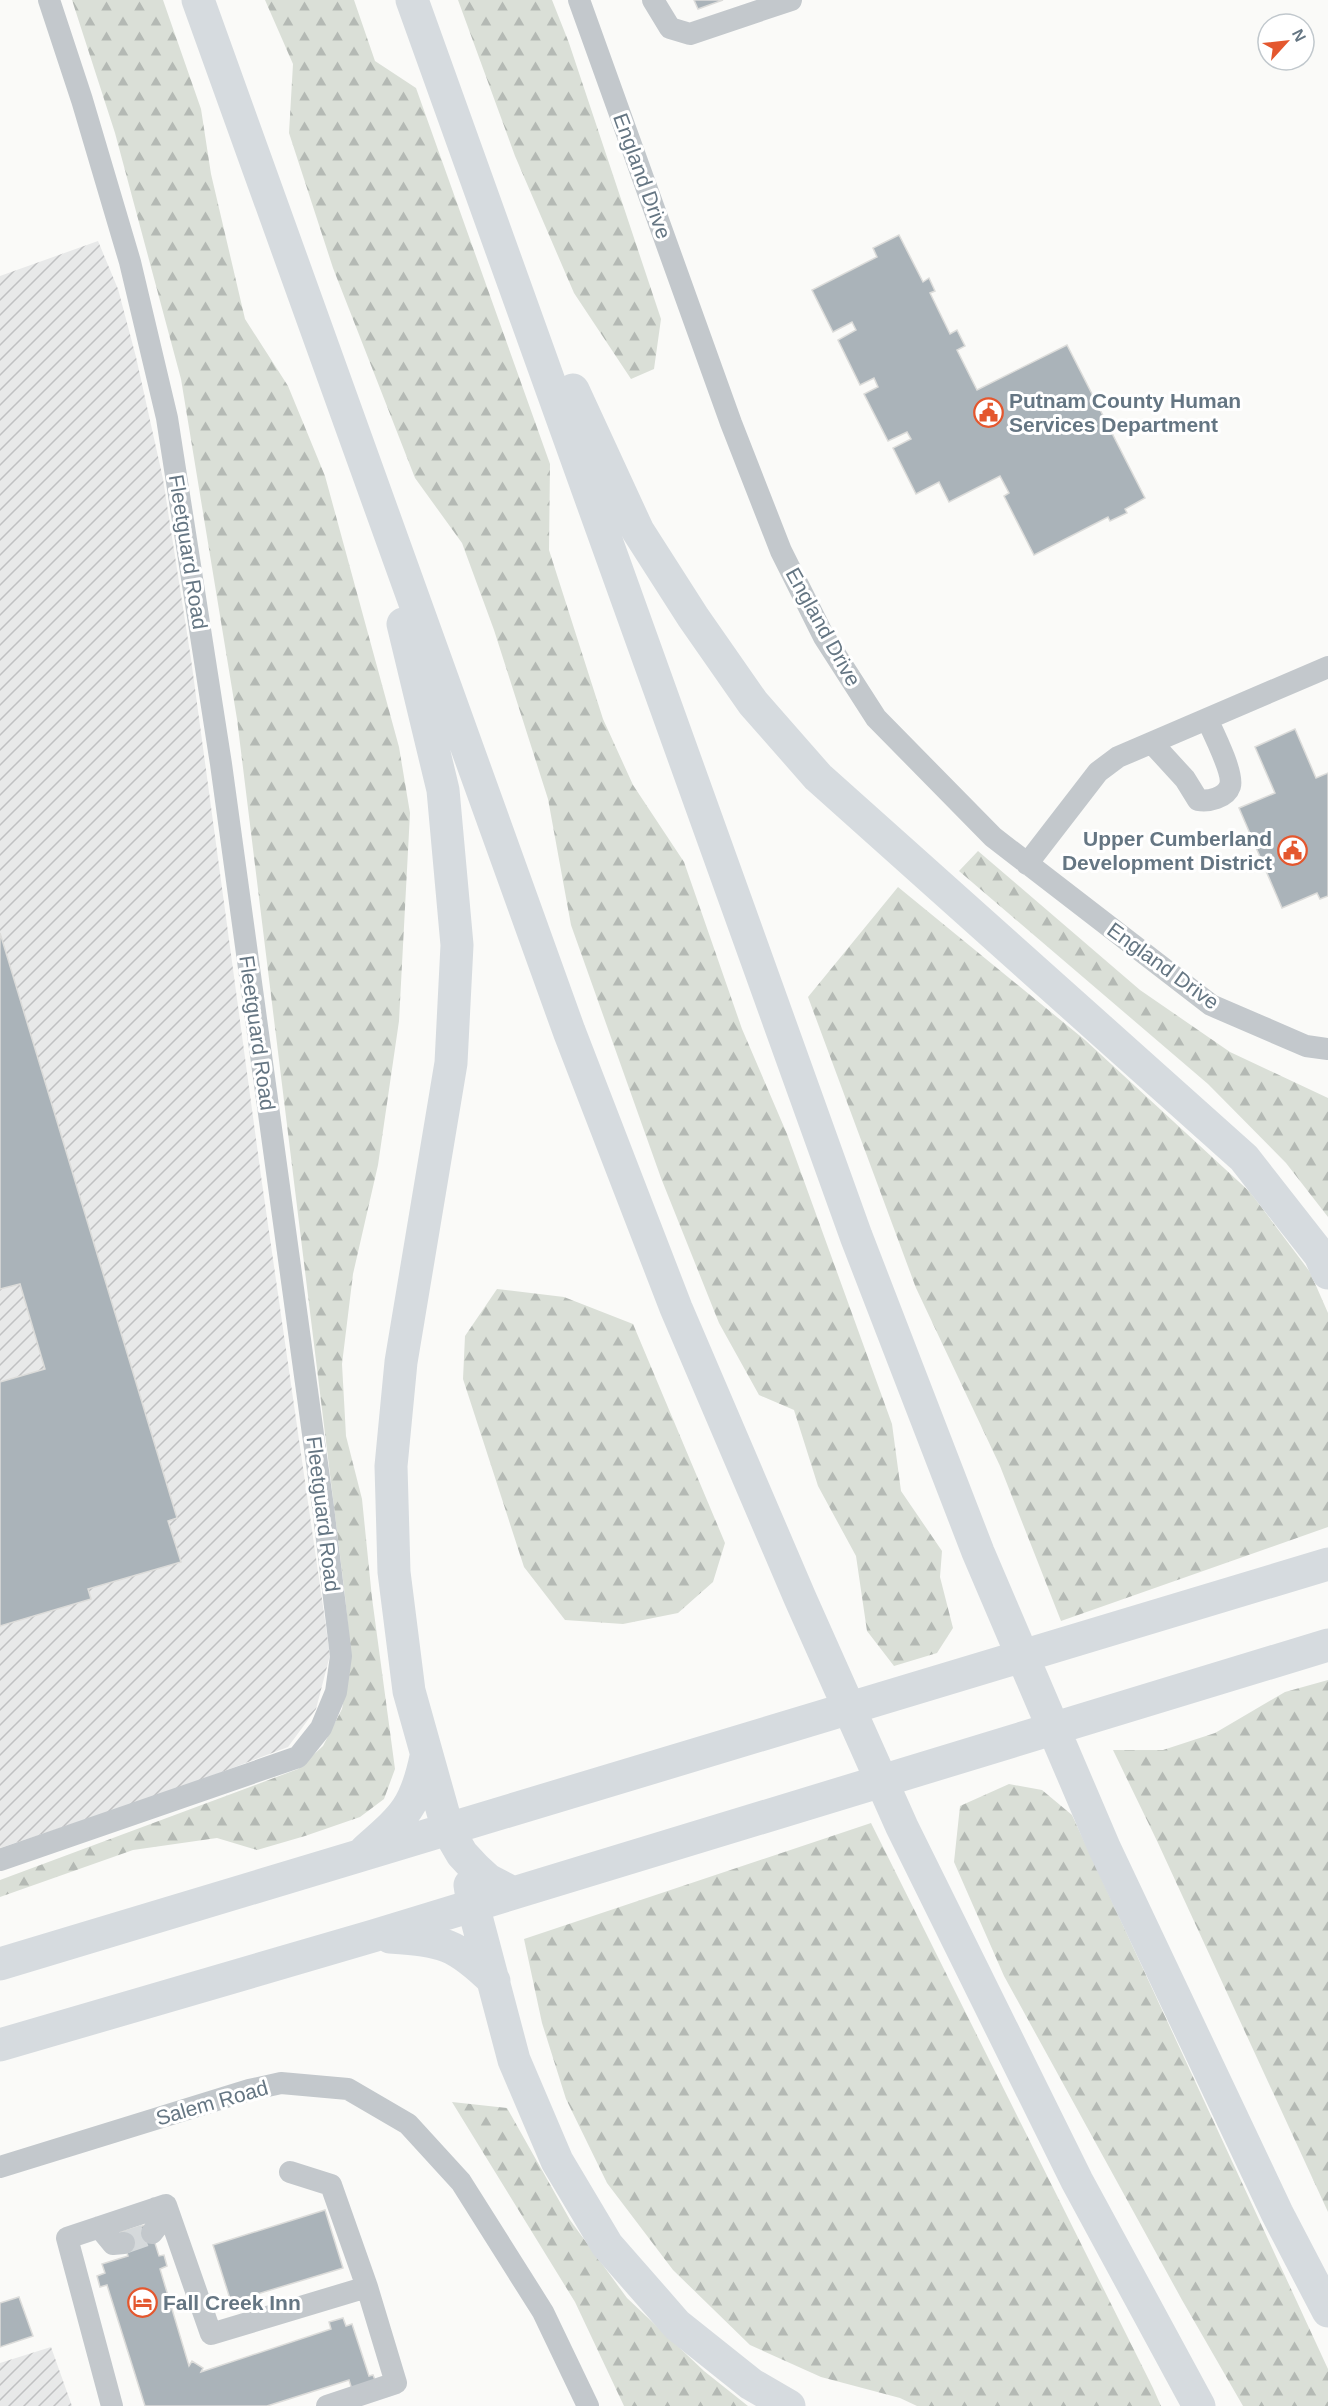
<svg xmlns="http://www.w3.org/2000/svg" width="1328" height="2406" font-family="Arial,sans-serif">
  <defs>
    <pattern id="industrial-furrows" width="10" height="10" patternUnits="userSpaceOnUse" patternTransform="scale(1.5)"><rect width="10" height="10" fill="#e8e9e9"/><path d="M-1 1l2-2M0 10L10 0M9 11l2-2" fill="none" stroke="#c0c1c2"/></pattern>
    <pattern id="forest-firs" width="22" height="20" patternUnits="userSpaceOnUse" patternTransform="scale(1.5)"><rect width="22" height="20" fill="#dadfd7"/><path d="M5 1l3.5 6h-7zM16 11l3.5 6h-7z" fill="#b4b9b4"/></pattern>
  </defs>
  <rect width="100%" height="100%" fill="#fafaf8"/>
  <path fill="url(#industrial-furrows)" d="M98 241 118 289 136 357 163 479 191 659 261 1176 330 1655 316 1709 288 1747 177 1789 0 1848V276Z
    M51 2347 72 2406H0V2363Z"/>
  <path fill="url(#forest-firs)" d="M72 0H163L201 109 211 174 245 319 288 386 325 476 399 747 410 813 399 1021 378 1165 353 1274 342 1364 346 1436 362 1499 372 1598 395 1769 384 1799 360 1817 305 1836 257 1850 217 1838 133 1850 0 1897V1880L298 1769 323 1746 342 1709 351 1659 345 1596 237 719 181 379 115 133Z
    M265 0H354L375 61 416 88 550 464 549 550 603 719 633 785 684 862 742 1029 787 1134 892 1424 901 1491 942 1551 940 1577 953 1628 937 1653 894 1666 867 1631 856 1556 818 1486 794 1410 759 1395 719 1323 661 1178 571 925 548 799 494 630 462 543 415 478 333 268 289 133 293 64Z
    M458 0H552L569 43 661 319 654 369 631 379 574 293 515 156Z
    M978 851 1140 990 1230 1052 1328 1098V1217L1286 1163 1208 1084 959 871Z
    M898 887 1085 1040 1250 1192 1310 1272 1328 1313V1527L1061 1621 1000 1466 916 1288 808 997Z
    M497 1289 564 1297 633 1324 725 1543 713 1582 678 1613 623 1624 565 1620 524 1567 463 1379 465 1336Z
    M1328 1680V2212L1158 1843 1113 1750H1163L1215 1733 1285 1692Z
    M1009 1784 1042 1790 1072 1815 1328 2369V2406H1243L1182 2300 1004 1976 954 1862 960 1806Z
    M871 1823 1153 2388 1161 2406H917L900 2398 821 2377 750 2345 673 2270 607 2183 566 2099 542 2023 524 1939Z
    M452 2102 507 2108 570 2220 627 2298 704 2371 748 2406H624L575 2302Z"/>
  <path fill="#aab3b9" stroke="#dcdcda" stroke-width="1.5" d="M694 0H723L698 9Z
    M899 235 923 282 929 278 935 291 930 293 950 334 957 330 965 346 957 350 977 390 1067 345 1145 498 1125 509 1127 513 1110 521 1108 517 1034 555 1004 496 1009 493 1000 476 949 502 939 482 916 494 893 448 911 439 907 432 888 441 864 394 878 387 874 378 860 385 838 340 856 330 852 322 833 332 812 290 877 257 873 248Z
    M1295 729 1316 778 1328 773V896L1320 899 1317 893 1282 908 1239 808 1275 793 1255 747Z
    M0 933 177 1518 168 1521 181 1562 88 1589 91 1599 0 1626V1382L45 1369 20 1284 0 1289Z
    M325 2210 343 2268 231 2302 213 2245Z
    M149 2224 159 2256 164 2255 167 2266 160 2269 189 2366 192 2361 203 2368 201 2372 331 2329 329 2322 343 2318 346 2326 352 2324 369 2376 373 2375 377 2385 353 2393 349 2380 267 2406H145L107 2285 100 2287 97 2276 105 2273 102 2264 128 2256 121 2232Z
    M19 2297 33 2336 0 2347V2303Z"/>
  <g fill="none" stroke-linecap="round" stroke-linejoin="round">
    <path stroke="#d5d9db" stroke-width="22" stroke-dasharray="22 11" stroke-linecap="butt" d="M124 2243 152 2233"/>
    <path stroke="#c3c8cc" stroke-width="22" d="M579 0 731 423 781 551 824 637 876 718 993 837 1211 1005 1306 1046 1328 1049
      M653 0 670 28 690 34 791 0
      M1152 743 1185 779 1198 800C1208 802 1226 798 1230 786 1234 774 1213 732 1207 719
      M1027 864 1098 772 1118 757 1328 667
      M0 1860 298 1757 321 1728 336 1692 341 1656 323 1507 221 764 167 418 130 262 82 100 49 0
      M0 2167 249 2090 281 2083 348 2089 408 2124 461 2182 543 2312 588 2406
      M290 2172 331 2185 367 2287
      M99 2227 113 2244 124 2243
      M152 2233 159 2224 156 2208
      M112 2406 67 2238 166 2205 211 2334 367 2287 396 2383 327 2406"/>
    <path stroke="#d6dbdf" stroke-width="33" d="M198 0 569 1031 676 1308 800 1598 902 1827 1077 2181 1199 2406
      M412 0 856 1236 978 1552 1104 1847 1277 2213 1328 2311
      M573 390 638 531 693 617 753 703 818 777 1244 1158 1320 1255 1328 1273
      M403 624 443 790 457 945 451 1063 401 1362 391 1466 394 1572 409 1691 448 1830 462 1854 476 1869 488 1880 513 1893
      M365 1851C403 1817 415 1809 426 1757
      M470 1885 473 1905 514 2060 557 2161 607 2245 677 2325 751 2384 789 2406
      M390 1937C443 1941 455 1943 494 1981
      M0 1964 1328 1564
      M0 2045 373 1936 1328 1645"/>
  </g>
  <defs>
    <symbol id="civic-ring" viewBox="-11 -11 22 22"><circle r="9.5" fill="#fff" stroke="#e4572e" stroke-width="1.5"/><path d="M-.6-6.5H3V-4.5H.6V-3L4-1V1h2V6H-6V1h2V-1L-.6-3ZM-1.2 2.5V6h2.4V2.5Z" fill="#e4572e"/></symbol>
    <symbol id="hotel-ring" viewBox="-11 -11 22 22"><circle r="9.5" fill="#fff" stroke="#e4572e" stroke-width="1.5"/><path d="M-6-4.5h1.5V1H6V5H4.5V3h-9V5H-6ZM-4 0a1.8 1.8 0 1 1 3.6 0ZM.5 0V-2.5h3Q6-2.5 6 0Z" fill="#e4572e"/></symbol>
  </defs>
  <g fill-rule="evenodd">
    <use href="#civic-ring" x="972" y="396" width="33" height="33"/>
    <use href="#civic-ring" x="1276" y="834" width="33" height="33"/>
    <use href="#hotel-ring" x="126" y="2286" width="33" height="33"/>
  </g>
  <g text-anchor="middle" stroke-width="6" stroke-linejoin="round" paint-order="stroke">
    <g font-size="21" fill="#657683" stroke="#fff">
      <text transform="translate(642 176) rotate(70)" y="7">England Drive</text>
      <text transform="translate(188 552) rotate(81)" y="7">Fleetguard Road</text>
      <text transform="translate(823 627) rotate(61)" y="7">England Drive</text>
      <text transform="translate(1163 966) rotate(36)" y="7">England Drive</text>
      <text transform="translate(257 1033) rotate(82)" y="7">Fleetguard Road</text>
      <text transform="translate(323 1514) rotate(83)" y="7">Fleetguard Road</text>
      <text transform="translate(212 2103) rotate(-16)" y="7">Salem Road</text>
    </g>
    <g font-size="21" font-weight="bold" fill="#657683" stroke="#fff" text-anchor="start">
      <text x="1009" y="408">Putnam County Human<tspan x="1009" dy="24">Services Department</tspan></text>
      <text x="1272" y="846" text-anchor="end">Upper Cumberland<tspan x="1272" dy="24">Development District</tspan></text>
      <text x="163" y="2310">Fall Creek Inn</text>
    </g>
  </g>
  <g transform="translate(1286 42) rotate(63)"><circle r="28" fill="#ffffff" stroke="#c1c8cd" stroke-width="1.5"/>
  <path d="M0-4.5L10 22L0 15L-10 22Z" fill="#e4572e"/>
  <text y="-9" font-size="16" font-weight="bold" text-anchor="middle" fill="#657683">N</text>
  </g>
</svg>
